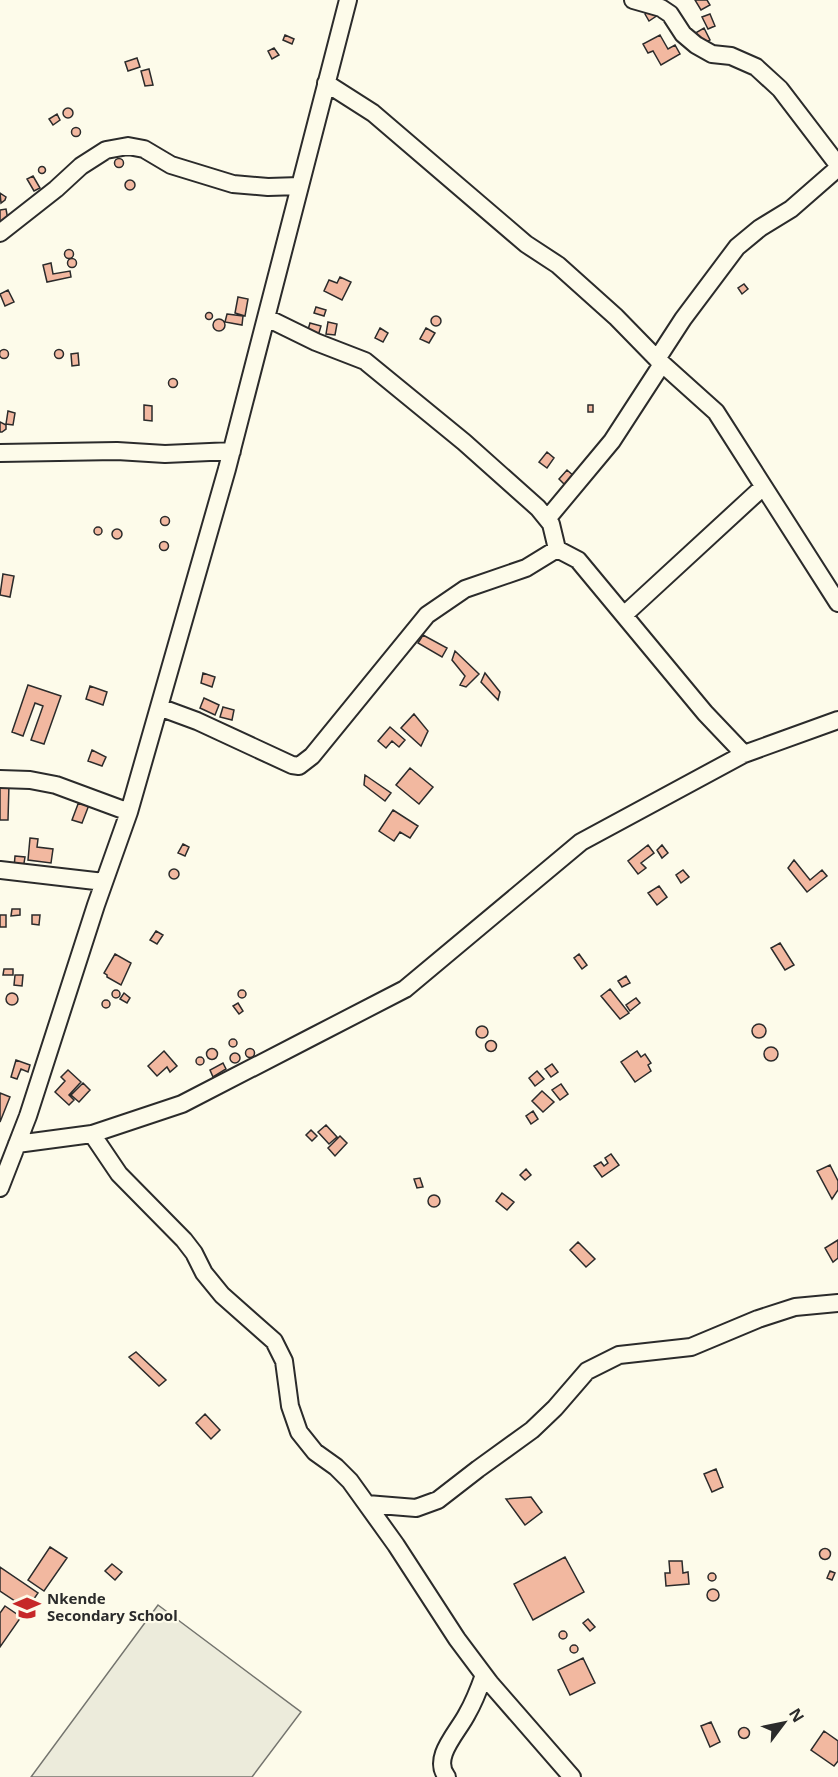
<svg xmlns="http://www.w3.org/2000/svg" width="838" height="1777" font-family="'Noto Sans',sans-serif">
  <rect width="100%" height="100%" fill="#fdfbea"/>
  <path fill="#ecebdb" stroke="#74746e" stroke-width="1.5" d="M158 1605 301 1712 252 1777H31Z"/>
  <path fill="#f2b8a0" stroke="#2b2b2b" stroke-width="1.5" d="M695 0H707L710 5 701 10Z
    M654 8 658 15 649 21 645 14Z
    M710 14 715 26 708 29 702 17Z
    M704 28 710 40 698 46 692 35Z
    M285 35 294 39 292 44 283 40Z
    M660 35 668 49 675 45 680 54 661 65 653 51 648 53 643 44Z
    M274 48 279 55 272 59 268 51Z
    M137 58 140 67 128 71 125 62Z
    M149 69 153 85 145 86 141 71Z
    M63 113a5 5 0 1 1 10 0a5 5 0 1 1-10 0Z
    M57 114 60 120 53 125 49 119Z
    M71.5 132a4.5 4.5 0 1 1 9 0a4.5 4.5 0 1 1-9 0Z
    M114.5 163a4.5 4.5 0 1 1 9 0a4.5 4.5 0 1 1-9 0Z
    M38.5 170a3.5 3.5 0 1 1 7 0a3.5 3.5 0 1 1-7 0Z
    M33 176 40 188 34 191 27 179Z
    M125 185a5 5 0 1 1 10 0a5 5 0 1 1-10 0Z
    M0 193 6 197 5 200 1 203Z
    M6 209 8 220 0 221V210Z
    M64.5 254a4.5 4.5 0 1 1 9 0a4.5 4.5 0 1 1-9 0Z
    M67.5 263a4.5 4.5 0 1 1 9 0a4.5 4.5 0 1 1-9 0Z
    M51 263 53 274 70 271 71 277 47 282 43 265Z
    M340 277 351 282 342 300 324 291 329 280 337 283Z
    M744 284 748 289 742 294 738 288Z
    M8 290 14 302 5 306 0 294Z
    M238 297 248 299 245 316 235 313Z
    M316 307 326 310 324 316 314 313Z
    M205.5 316a3.5 3.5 0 1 1 7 0a3.5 3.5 0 1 1-7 0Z
    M227 314 243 316 242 325 225 322Z
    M431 321a5 5 0 1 1 10 0a5 5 0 1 1-10 0Z
    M213 325a6 6 0 1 1 12 0a6 6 0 1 1-12 0Z
    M328 322 337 324 335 335 326 334Z
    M310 323 321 326 318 336 307 333Z
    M380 328 388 333 383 342 375 338Z
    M426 328 435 333 429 343 420 339Z
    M-0.5 354a4.5 4.5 0 1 1 9 0a4.5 4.5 0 1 1-9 0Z
    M54.5 354a4.5 4.5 0 1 1 9 0a4.5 4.5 0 1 1-9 0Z
    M78 353 79 365 72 366 71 354Z
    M168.5 383a4.5 4.5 0 1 1 9 0a4.5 4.5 0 1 1-9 0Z
    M144 405 152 406V421L144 420Z
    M588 405H593V412H588Z
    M8 411 15 413 13 425 6 424Z
    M0 422 6 425V429L2 432H0Z
    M547 452 554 458 547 468 539 462Z
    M567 470 575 477 566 486 559 479Z
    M160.5 521a4.5 4.5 0 1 1 9 0a4.5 4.5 0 1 1-9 0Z
    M94 531a4 4 0 1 1 8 0a4 4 0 1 1-8 0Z
    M112 534a5 5 0 1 1 10 0a5 5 0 1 1-10 0Z
    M159.5 546a4.5 4.5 0 1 1 9 0a4.5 4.5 0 1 1-9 0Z
    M3 574 14 576 10 597 0 595Z
    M423 635 447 648 442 657 418 643Z
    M455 651 479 674 466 687 460 685 465 676 452 660Z
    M203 673 215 677 212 687 201 683Z
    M485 673 500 692 498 700 481 682Z
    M28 685 61 696 44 744 31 740 43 706 35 703 23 736 12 732Z
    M90 686 107 692 103 705 86 699Z
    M204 698 219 705 215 715 200 708Z
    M223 707 234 710 232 720 220 717Z
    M414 714 428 731 421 746 401 728Z
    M390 727 405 740 399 747 392 741 386 748 378 741Z
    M92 750 106 757 102 766 88 761Z
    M410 768 433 787 419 804 396 785Z
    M365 775 391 793 385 801 364 785Z
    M0 784H9L8 820H0Z
    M78 804 89 805 82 823 72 820Z
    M393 810 418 826 410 838 400 832 394 841 379 831Z
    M30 838 38 839 37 847 53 849 51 863 28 860Z
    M183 844 189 847 185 856 178 853Z
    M648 845 654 853 641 863 646 868 638 874 628 861Z
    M662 845 668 853 662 858 657 850Z
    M15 856 25 857 23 869 14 868Z
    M794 860 810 880 822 870 827 876 807 892 788 868Z
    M169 874a5 5 0 1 1 10 0a5 5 0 1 1-10 0Z
    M683 870 689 877 681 883 676 875Z
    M659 886 667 897 657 905 648 893Z
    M12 909H20V915L11 916Z
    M0 915H6V927H0Z
    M32 915H40L39 925 32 924Z
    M156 931 163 935 157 944 150 940Z
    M780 943 794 965 785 970 771 948Z
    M115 954 131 963 121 985 107 977V975L104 973Z
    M579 954 587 965 582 969 574 958Z
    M4 969H13V975H3Z
    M15 975H23L22 986 14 985Z
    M626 976 630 983 622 987 618 981Z
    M610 989 629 1013 620 1019 601 996Z
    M238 994a4 4 0 1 1 8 0a4 4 0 1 1-8 0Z
    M112 994a4 4 0 1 1 8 0a4 4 0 1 1-8 0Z
    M6 999a6 6 0 1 1 12 0a6 6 0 1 1-12 0Z
    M124 993 130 998 127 1003 120 999Z
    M636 998 640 1003 630 1011 626 1005Z
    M102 1004a4 4 0 1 1 8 0a4 4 0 1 1-8 0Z
    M238 1003 243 1011 239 1014 233 1006Z
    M752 1031a7 7 0 1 1 14 0a7 7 0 1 1-14 0Z
    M476 1032a6 6 0 1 1 12 0a6 6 0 1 1-12 0Z
    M229 1043a4 4 0 1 1 8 0a4 4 0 1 1-8 0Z
    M485.5 1046a5.5 5.5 0 1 1 11 0a5.5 5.5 0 1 1-11 0Z
    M764 1054a7 7 0 1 1 14 0a7 7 0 1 1-14 0Z
    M245.5 1053a4.5 4.5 0 1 1 9 0a4.5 4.5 0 1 1-9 0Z
    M206.5 1054a5.5 5.5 0 1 1 11 0a5.5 5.5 0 1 1-11 0Z
    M164 1051 177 1066 170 1072 167 1067 157 1076 148 1066Z
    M637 1051 641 1057 645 1054 651 1063 648 1065 651 1071 635 1082 621 1062Z
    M230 1058a5 5 0 1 1 10 0a5 5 0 1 1-10 0Z
    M196 1061a4 4 0 1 1 8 0a4 4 0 1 1-8 0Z
    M16 1060 30 1065 28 1072 21 1069 17 1079 11 1077Z
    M223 1063 226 1069 213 1077 210 1070Z
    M552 1064 558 1072 551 1077 545 1069Z
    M68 1070 81 1082 69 1095 74 1100 69 1105 55 1092 65 1081 61 1077Z
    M537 1071 544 1079 535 1086 529 1078Z
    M83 1083 90 1090 79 1102 71 1095Z
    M561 1084 568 1094 560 1100 552 1090Z
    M542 1091 554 1102 543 1112 532 1101Z
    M0 1093 10 1097 0 1122Z
    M533 1111 538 1119 531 1124 526 1116Z
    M326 1125 337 1137 329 1144 318 1132Z
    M311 1130 317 1136 312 1141 306 1135Z
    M340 1136 347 1143 335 1156 328 1148Z
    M611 1154 619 1165 602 1177 594 1166 601 1162 604 1166 608 1163 605 1158Z
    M830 1165 838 1181V1190L832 1199 817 1171Z
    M526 1169 531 1175 525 1180 520 1175Z
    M420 1178 423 1187 417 1188 414 1179Z
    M502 1193 514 1202 507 1210 496 1201Z
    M428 1201a6 6 0 1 1 12 0a6 6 0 1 1-12 0Z
    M838 1240V1258L833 1262 825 1248Z
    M578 1242 595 1259 586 1267 570 1250Z
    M136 1352 166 1380 159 1386 129 1357Z
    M205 1414 220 1430 211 1439 196 1423Z
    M716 1469 723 1487 712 1492 704 1474Z
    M531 1497 542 1512 525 1525 506 1499Z
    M50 1547 67 1558 44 1591 28 1580Z
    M819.5 1554a5.5 5.5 0 1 1 11 0a5.5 5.5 0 1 1-11 0Z
    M565 1557 584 1592 533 1620 514 1584Z
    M669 1561H682L683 1573 688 1572 689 1584 666 1586 665 1573H670Z
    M112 1564 122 1572 115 1580 105 1571Z
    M0 1567 38 1593 27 1609 0 1591Z
    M830 1571 835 1573 832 1580 827 1578Z
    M708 1577a4 4 0 1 1 8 0a4 4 0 1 1-8 0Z
    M707 1595a6 6 0 1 1 12 0a6 6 0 1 1-12 0Z
    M5 1606 21 1617 0 1647V1613Z
    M588 1619 595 1627 590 1631 583 1623Z
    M559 1635a4 4 0 1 1 8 0a4 4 0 1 1-8 0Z
    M570 1649a4 4 0 1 1 8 0a4 4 0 1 1-8 0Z
    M583 1658 595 1683 570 1695 558 1670Z
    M711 1722 720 1742 710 1747 701 1726Z
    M738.5 1733a5.5 5.5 0 1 1 11 0a5.5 5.5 0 1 1-11 0Z
    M824 1731 838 1741V1761L834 1766 811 1750Z"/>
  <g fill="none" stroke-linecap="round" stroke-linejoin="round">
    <defs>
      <path id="minor" d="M633 0 661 8 670 14 683 34 696 45 712 54 731 56 756 67 780 89 838 165
        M326 83 373 113 526 244 558 265 616 317 657 359 716 412 838 603
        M0 233 56 189 81 166 106 150 128 146 144 149 171 165 233 184 268 187 300 186
        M267 318 316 342 365 361 464 442 538 508 551 524 557 549
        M657 359 683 319 737 247 760 228 791 209 838 168
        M0 453 117 451 165 454 232 451
        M547 519 612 441 662 364
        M624 615 763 487
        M159 707 197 721 292 765 299 766 312 756 427 615 465 589 526 568 557 549 578 560 705 713 744 754
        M0 779 30 780 56 785 129 812
        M0 870 104 882
        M92 1134 119 1174 184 1240 194 1253 204 1273 222 1295 274 1341 284 1361 290 1406 299 1432 315 1452 336 1467 350 1481 396 1545 457 1639 490 1683 572 1777
        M17 1144 92 1134 182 1104 312 1037 405 989 581 842 744 754 838 720
        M0 1188 28 1116 96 905 129 812 227 469 348 0
        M367 1504 416 1508 438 1500 478 1469 532 1430 555 1408 587 1371 619 1355 691 1347 758 1319 795 1307 838 1303
        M447 1777C431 1758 458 1732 467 1714 474 1702 479 1689 484 1675"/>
    </defs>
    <use href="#minor" stroke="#2b2b2b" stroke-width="20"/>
    <use href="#minor" stroke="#fdfbea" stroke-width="16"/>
  </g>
  <defs>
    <symbol id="school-bare" viewBox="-9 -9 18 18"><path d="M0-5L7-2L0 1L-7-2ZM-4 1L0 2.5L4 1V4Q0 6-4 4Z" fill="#c62828" stroke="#fdfbea" stroke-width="2.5" paint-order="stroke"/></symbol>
  </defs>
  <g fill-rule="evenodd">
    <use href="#school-bare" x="8" y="1589" width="38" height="38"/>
  </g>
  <g text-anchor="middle" stroke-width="4.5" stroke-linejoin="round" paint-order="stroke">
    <g font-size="15" font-weight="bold" fill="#2b2b2b" stroke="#fdfbea" text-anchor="start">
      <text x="47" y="1604">Nkende<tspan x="47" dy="17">Secondary School</tspan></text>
    </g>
  </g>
  <g transform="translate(784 1723) rotate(58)" stroke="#fdfbea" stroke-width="4.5" paint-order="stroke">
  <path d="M0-4.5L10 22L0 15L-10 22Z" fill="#2b2b2b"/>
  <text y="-9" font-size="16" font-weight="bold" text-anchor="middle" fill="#2b2b2b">N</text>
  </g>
</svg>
